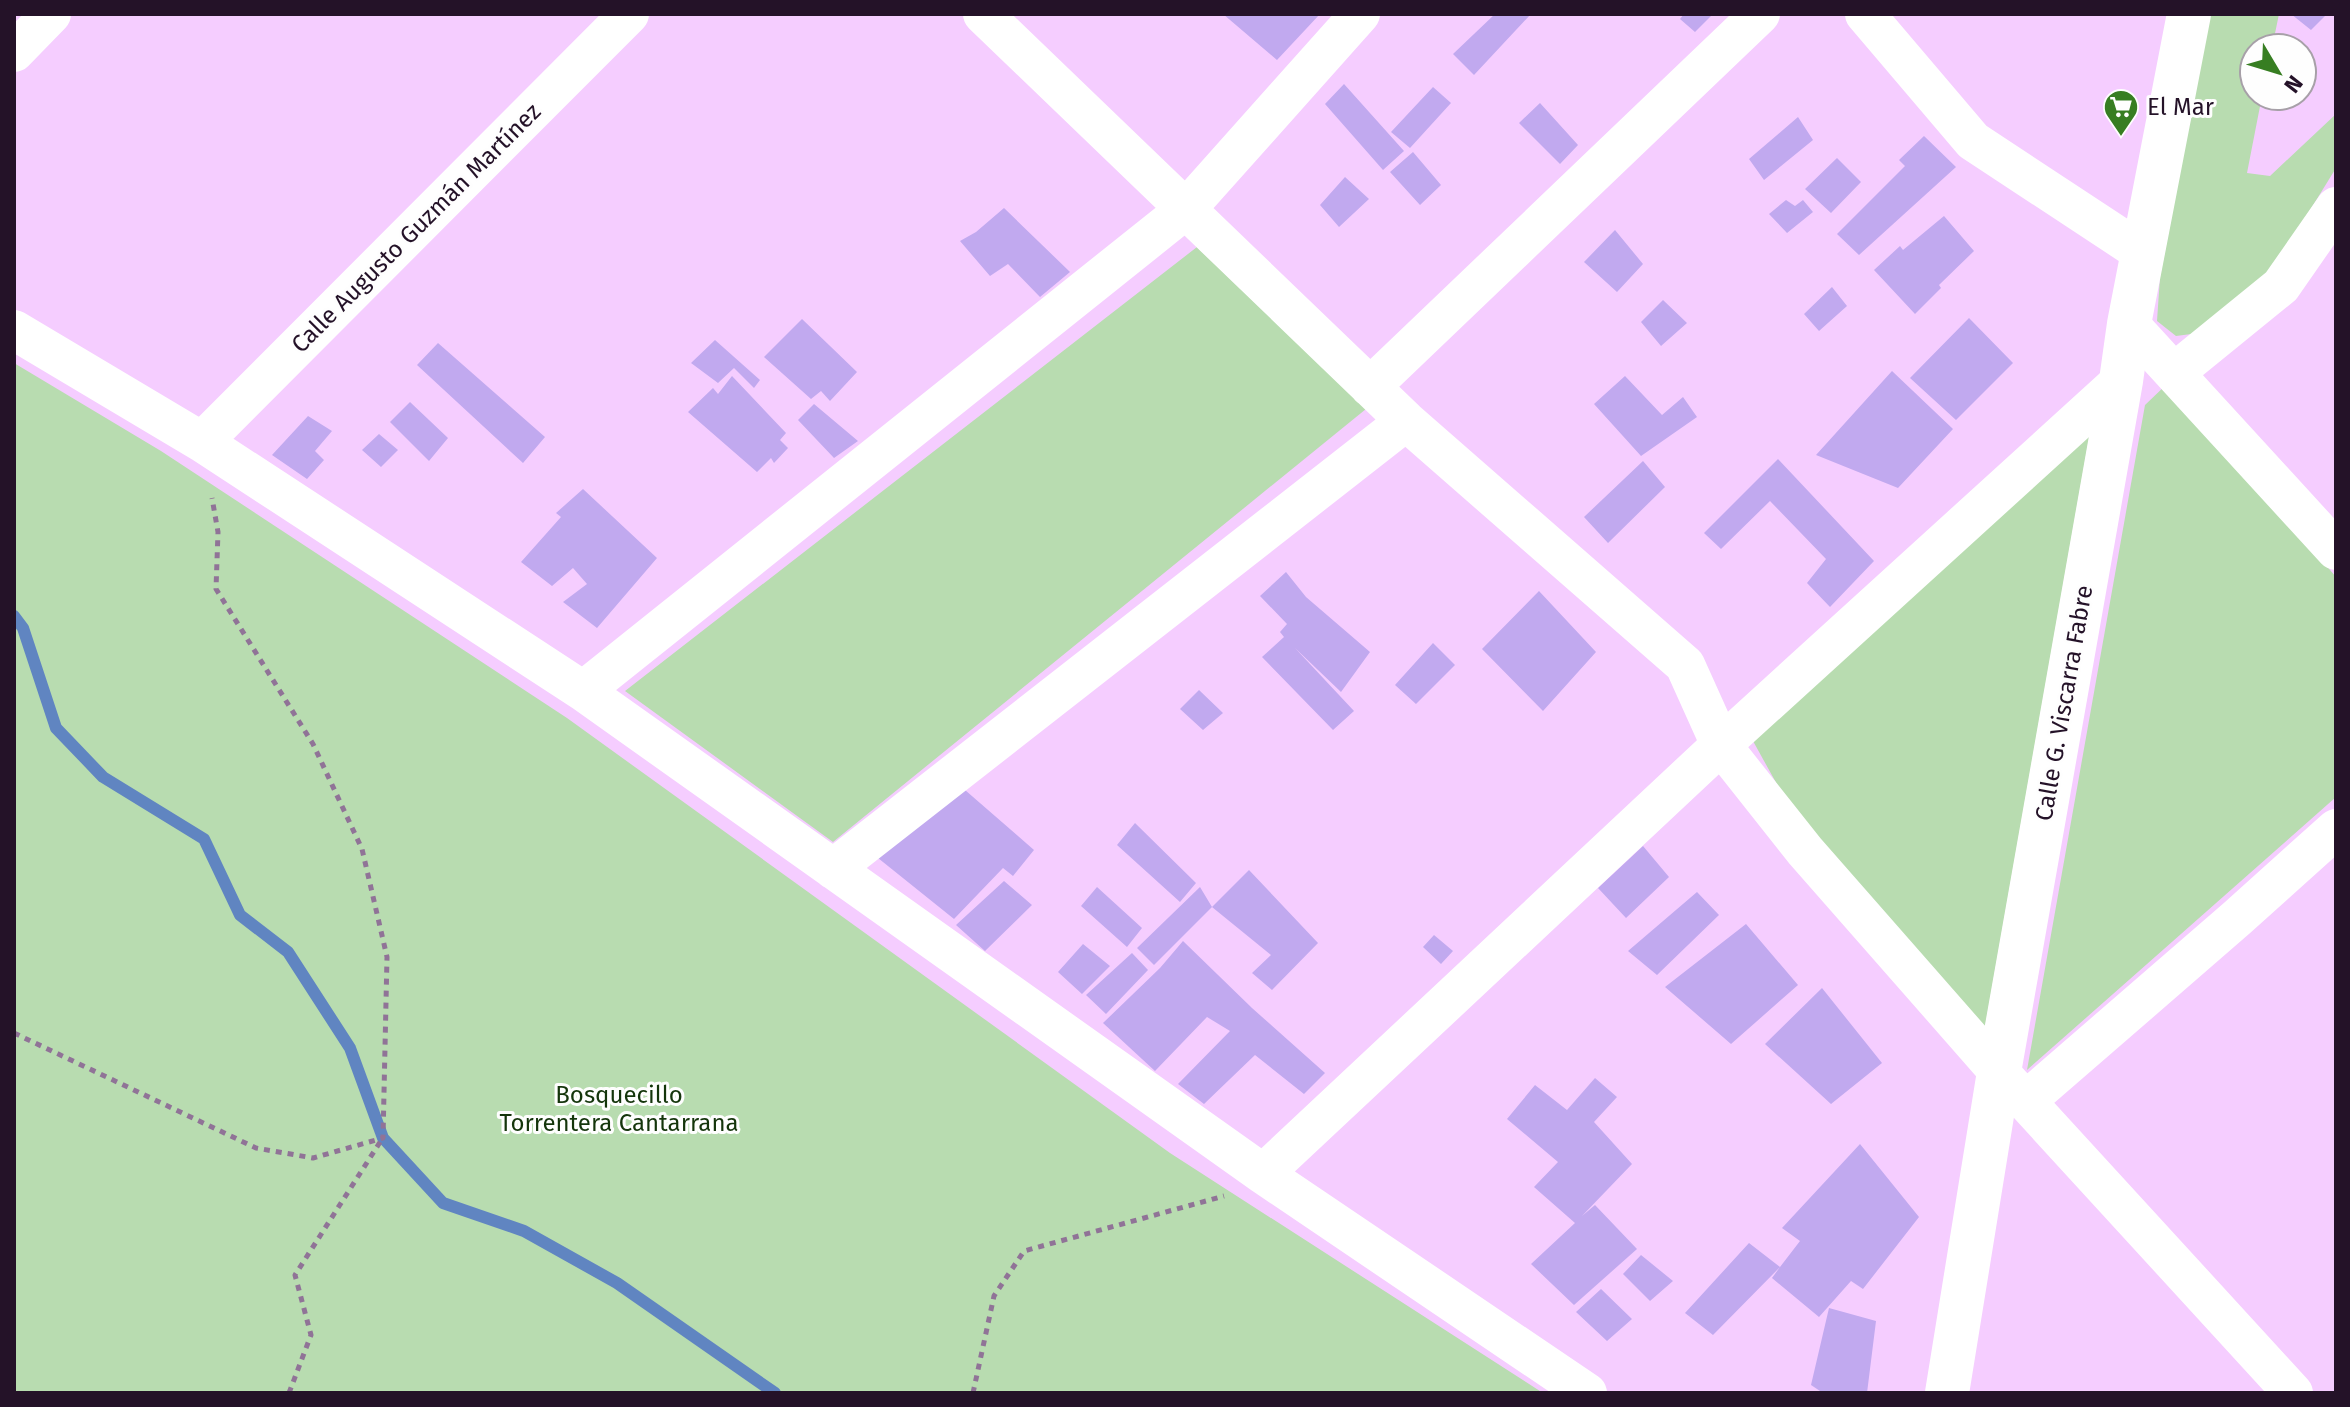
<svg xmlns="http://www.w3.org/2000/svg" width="2350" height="1407" font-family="'Fira Sans',sans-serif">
  <rect width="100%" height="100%" fill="#f5cdff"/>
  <path fill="#b8dcb0" d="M2210 14H2279L2272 48H2254V96H2262L2247 173 2270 176 2336 114V168L2280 259 2236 305 2199 333 2176 336 2157 321 2160 277Z
    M1197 247 1366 409 833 842 625 691Z
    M14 363 161 451 567 718 1170 1153 1543 1393H14Z
    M2169 382 2336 577V797L2027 1070 2145 405Z
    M2091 427 1984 1033 1816 855 1753 741Z"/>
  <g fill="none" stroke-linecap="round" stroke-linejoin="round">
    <path stroke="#6085c1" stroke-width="12" d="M14 616 23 628 56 728 103 777 204 839 240 915 288 952 350 1048 383 1138 443 1203 524 1231 617 1283 775 1393"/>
  </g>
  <path fill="#c1a9ef" d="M1223 14H1320L1277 60Z
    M1495 14H1531L1474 75 1453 54Z
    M1684 14H1713L1695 32 1680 19Z
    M2291 14H2327L2311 30Z
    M1344 84 1404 151 1383 170 1325 104Z
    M1433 87 1451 103 1410 148 1391 132Z
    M1540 103 1578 145 1560 164 1519 123Z
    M1798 117 1813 140 1764 180 1749 159Z
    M1924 136 1956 167 1859 255 1837 234 1905 166 1899 160Z
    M1413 152 1441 185 1420 205 1390 172Z
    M1837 158 1861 182 1831 213 1805 189Z
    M1345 177 1369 199 1339 227 1320 205Z
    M1786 200 1795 206 1803 200 1813 212 1787 233 1769 214Z
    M1004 208 1070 272 1040 297 1008 264 990 276 960 241 976 232Z
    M1944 216 1974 251 1939 285 1941 288 1915 314 1874 270 1900 246 1903 250Z
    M1615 230 1643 264 1617 292 1584 262Z
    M1832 287 1847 306 1819 331 1804 314Z
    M1663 300 1687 323 1661 346 1641 322Z
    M1969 318 2013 363 1956 420 1910 378Z
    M802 319 857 372 830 401 821 391 811 399 764 357Z
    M715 340 760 380 754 388 734 368 718 383 691 363Z
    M438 343 545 437 523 463 417 365Z
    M1892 371 1953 429 1898 488 1816 455Z
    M732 376 786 433 780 440 788 448 774 463 771 458 757 472 688 412 713 388 718 394Z
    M1625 376 1662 415 1683 397 1697 417 1641 456 1594 404Z
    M410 402 448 438 429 461 390 422Z
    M814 404 858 441 834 458 798 420Z
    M308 416 332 431 315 451 324 460 307 479 272 455Z
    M379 434 398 450 381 467 362 450Z
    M1778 459 1874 561 1830 607 1807 583 1826 559 1770 501 1721 549 1704 533Z
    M1643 461 1665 487 1608 543 1584 517Z
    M583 489 657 558 597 628 563 602 587 584 573 568 552 586 521 562 561 517 556 513Z
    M1286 572 1306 597 1370 652 1341 692 1295 648 1354 711 1333 730 1262 657 1284 637 1280 632 1287 624 1260 596Z
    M1539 591 1596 652 1543 711 1482 649Z
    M1433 643 1455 665 1416 704 1395 685Z
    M1199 690 1223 713 1203 730 1180 709Z
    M965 790 1034 850 1013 876 1003 868 954 919 878 858Z
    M1135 823 1196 883 1180 902 1117 845Z
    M1643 846 1669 877 1626 918 1598 888Z
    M1249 870 1318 943 1272 990 1252 973 1271 955 1212 907Z
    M1004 881 1032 905 985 951 956 925Z
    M1097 887 1142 928 1127 947 1081 906Z
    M1200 887 1212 907 1154 965 1137 948Z
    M1697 892 1719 915 1657 975 1628 951Z
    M1746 924 1798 985 1731 1044 1665 987Z
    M1434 935 1453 951 1441 964 1423 947Z
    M1183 941 1252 1008 1325 1073 1304 1094 1255 1055 1204 1104 1178 1084 1230 1031 1207 1017 1155 1071 1103 1023 1160 968Z
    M1083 944 1110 966 1082 994 1058 972Z
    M1132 953 1148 970 1106 1014 1086 995Z
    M1822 988 1882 1063 1831 1104 1765 1044Z
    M1595 1078 1617 1097 1594 1122 1632 1164 1582 1216 1595 1205 1637 1249 1574 1305 1531 1264 1575 1223 1534 1187 1558 1162 1507 1119 1535 1085 1567 1110Z
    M1860 1144 1919 1217 1863 1289 1851 1281 1819 1317 1772 1278 1780 1267 1713 1335 1685 1313 1749 1243 1780 1267 1800 1241 1782 1228Z
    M1641 1255 1673 1281 1650 1301 1623 1274Z
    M1601 1289 1632 1319 1607 1341 1576 1312Z
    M1829 1308 1876 1321 1867 1393H1823L1811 1385Z"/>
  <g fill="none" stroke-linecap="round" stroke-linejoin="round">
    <path stroke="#907397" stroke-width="5" stroke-dasharray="6 6" stroke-linecap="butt" d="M14 1033 256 1148 313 1158 383 1138 387 957 362 849 313 744 216 589 218 532 212 498
      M289 1393 311 1335 295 1275 382 1139
      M973 1393 994 1296 1024 1251 1224 1196"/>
    <path stroke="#fff" stroke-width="40" d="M983 14 1406 421 1685 665 1721 745 1805 851 1999 1072 2293 1393
      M1865 14 1973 141 2143 253
      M14 52 51 14
      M2129 324 2336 550
      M14 330 202 442 583 691 1263 1174 1587 1393
      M2174 373 2281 286 2336 207
      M1370 387 1760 14
      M202 442 629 14
      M583 691 1186 209 1360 14
      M833 869 1406 421
      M2026 1101 2237 918 2336 829
      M1263 1174 1721 745 2121 381"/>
    <path stroke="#fff" stroke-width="44" d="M1947 1393 1999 1072 2121 381 2129 324 2189 14"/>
  </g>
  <defs>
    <symbol id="supermarket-pin" viewBox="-11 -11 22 30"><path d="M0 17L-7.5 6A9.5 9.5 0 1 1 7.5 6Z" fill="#377e22" stroke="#fefefe"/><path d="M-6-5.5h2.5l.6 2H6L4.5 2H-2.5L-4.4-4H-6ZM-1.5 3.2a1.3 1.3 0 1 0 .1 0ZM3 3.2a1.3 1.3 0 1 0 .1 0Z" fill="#fff"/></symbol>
  </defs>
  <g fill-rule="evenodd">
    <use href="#supermarket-pin" x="2101" y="87" width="40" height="54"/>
  </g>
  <g text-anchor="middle" stroke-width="6" stroke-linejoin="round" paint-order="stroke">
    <g font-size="24" fill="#241228" stroke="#fefefe" text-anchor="start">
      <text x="2147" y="115">El Mar</text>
    </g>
    <g font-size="24" fill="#241228" stroke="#fefefe">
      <text transform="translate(416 228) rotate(-45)" y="8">Calle Augusto Guzmán Martínez</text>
      <text transform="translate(2064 703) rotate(-80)" y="8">Calle G. Viscarra Fabre</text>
    </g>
    <g font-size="24" fill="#14350b" stroke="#fefefe">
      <text x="619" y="1103">Bosquecillo<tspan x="619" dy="28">Torrentera Cantarrana</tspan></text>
    </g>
  </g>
  <rect width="2350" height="1407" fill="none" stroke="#241228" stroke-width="32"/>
  <g transform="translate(2278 72) rotate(128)"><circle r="38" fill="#fefefe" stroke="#a7a0a8" stroke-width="2"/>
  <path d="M0-6L14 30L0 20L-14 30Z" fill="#377e22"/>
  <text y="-12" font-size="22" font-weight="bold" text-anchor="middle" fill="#241228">N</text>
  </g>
</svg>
